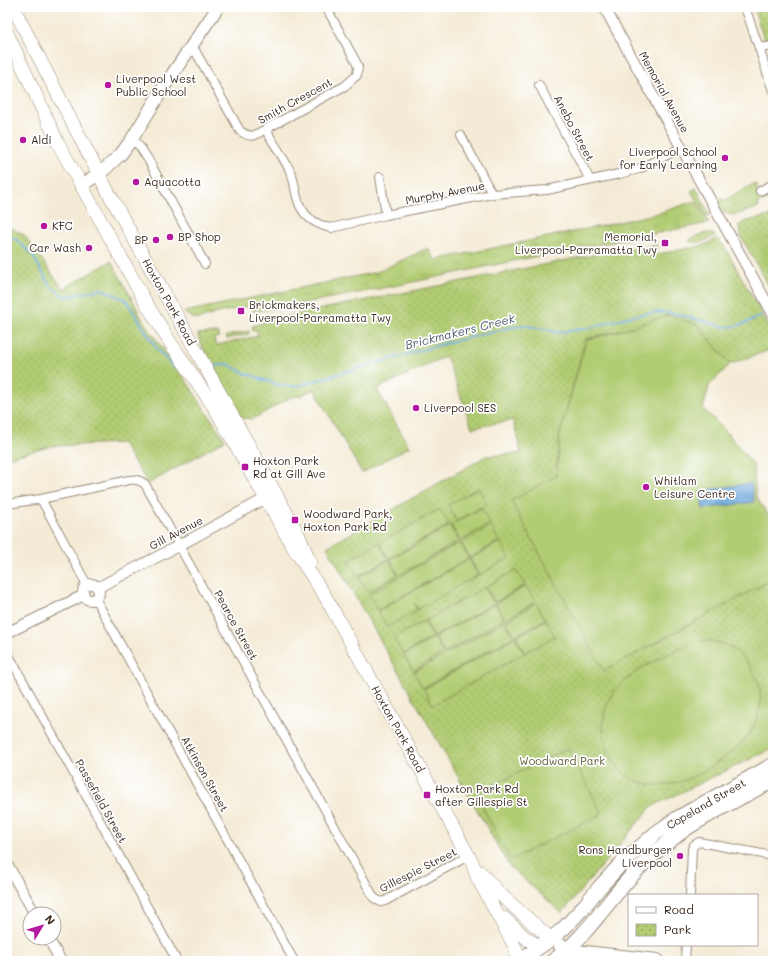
<svg xmlns="http://www.w3.org/2000/svg" width="780" height="968" font-family="Mali,sans-serif">
  <defs>
    <pattern id="grass-tufts" width="24" height="20" patternUnits="userSpaceOnUse"><rect width="24" height="20" fill="#b1cc72"/><path d="M3 7l-1-3M5 7V3M7 7l1-3M15 17l-1-3M17 17v-4M19 17l1-3" fill="none" stroke="#99af62"/></pattern>
    <pattern id="park-dots" width="8" height="8" patternUnits="userSpaceOnUse"><rect width="8" height="8" fill="#b1cc72"/><path d="M2 2h.1M6 6h.1" fill="none" stroke="#99af62" stroke-width="1.8" stroke-linecap="round"/></pattern>
    <pattern id="water-waves" width="16" height="10" patternUnits="userSpaceOnUse"><rect width="16" height="10" fill="#6eaadf"/><path d="M0 5q4-4 8 0t8 0" fill="none" stroke="#5c8bb4"/></pattern>
  </defs>
  <rect width="100%" height="100%" fill="#fff"/>
  <filter id="ink" filterUnits="userSpaceOnUse"><feTurbulence type="fractalNoise" baseFrequency=".025" numOctaves="2"/><feDisplacementMap in="SourceGraphic" scale="8" xChannelSelector="R" yChannelSelector="G"/><feConvolveMatrix kernelMatrix="1 2 1 2 8 2 1 2 1" color-interpolation-filters="sRGB"/></filter>
  <filter id="wash" filterUnits="userSpaceOnUse"><feTurbulence type="fractalNoise" baseFrequency=".012" numOctaves="4" result="noise"/><feDisplacementMap in="SourceGraphic" scale="16" xChannelSelector="R" yChannelSelector="G"/><feGaussianBlur stdDeviation="0.9" result="paint"/><feColorMatrix in="noise" values="0 0 0 0 0 0 0 0 0 0 0 0 0 0 0 0 0 1.4 0 .05"/><feComposite in="paint" operator="in"/></filter>
  <g filter="url(#wash)">
    <rect width="100%" height="100%" fill="#f4ebd6"/>
    <path fill="url(#grass-tufts)" stroke="#767b48" d="M696 188 710 215 706 216 691 191Z
      M695 201 709 223 523 259 394 286 284 307 252 311 251 306 217 313 200 319 192 318 187 315 184 312 377 272 428 248 435 260 611 224 659 213Z
      M249 331V334L227 339 226 336Z"/>
    <path fill="url(#park-dots)" stroke="#767b48" d="M758 7H773V38L764 39 754 9Z
      M755 183 758 188 756 189 758 194 765 192 770 194 772 197H773V198L757 203 759 207C750 210 731 219 724 212 721 209 719 203 717 200L720 198 725 200Z
      M773 215V293L741 237 740 227 738 226 744 222Z
      M7 226 24 235 63 289 111 261 131 297 143 321 187 382 225 440 148 484 122 443 52 446 7 458Z
      M705 233 714 234 715 236C707 240 699 244 690 242V239Z
      M716 239H718L723 244 773 334V349L730 364 698 325 626 329 586 339 560 434 556 477 604 671 773 579V748L651 807 562 913 509 866 327 547 486 456 521 453 513 420 472 428 446 356 377 389 409 447 362 473 314 389 302 395 291 397 253 419 242 418 203 348 198 337V334L210 333H219V337L214 338 216 345 258 336 257 330 253 331 252 326 276 319 302 313 627 248 649 247 656 245 657 249 652 250 653 255 704 245Z"/>
    <path fill="#b1cc72" stroke="#767b48" d="M669 315 698 325 730 364 709 386 703 409 723 428 753 464 756 497 771 519 773 520V579L604 671 511 501 556 476 560 434 586 340 626 329Z
      M478 488 487 504 457 521 448 505Z
      M481 508 490 524 460 541 451 525Z
      M440 509 449 525 389 558 380 543Z
      M450 526 459 541 399 575 390 559Z
      M491 526 499 541 470 558 461 543Z
      M500 542 509 558 479 575 470 559Z
      M379 543 388 559 358 576 349 560Z
      M459 543 469 558 378 610 369 594Z
      M469 559 478 575 418 609 414 603 417 610 387 627 378 611Z
      M389 560 398 575 368 592 359 577Z
      M516 570 525 585 495 602 486 587Z
      M526 586 535 602 505 619 496 603Z
      M485 587 494 603 434 637 425 621Z
      M536 603 545 619 515 636 506 621Z
      M495 604 504 619 444 653 435 637Z
      M546 620 555 636 525 653 516 637Z
      M424 621 433 637 403 654 394 638Z
      M505 621 514 636 423 688 414 672Z
      M515 637 524 653 433 705 424 689Z
      M434 638 443 653 413 671 404 655Z
      M697 641C703 641 710 640 715 642 723 643 733 648 739 654 742 656 744 660 747 663 751 668 756 675 758 681 765 703 757 727 742 743 733 752 723 758 713 765 697 776 677 786 657 785 648 784 638 783 631 778 601 760 593 711 619 686 640 665 670 654 697 641Z
      M568 748 602 814 510 860 476 794Z"/>
    <path fill="url(#water-waves)" stroke="#546a7e" d="M751 483 754 502 703 509 700 491Z"/>
    <g fill="none" stroke-linecap="round" stroke-linejoin="round">
      <path stroke="#6eaadf" stroke-width="2" d="M7 236 14 238 32 254 50 286 65 297 102 289 126 300 157 349 174 368
        M214 366 228 364 242 372 278 385 290 386H297L443 344 509 328 524 325 552 331 555 332H561L590 328 631 316 650 313 661 312 682 315 724 327 735 326 743 324 762 316"/>
    </g>
  </g>
  <g filter="url(#ink)">
    <g fill="none" stroke-linecap="round" stroke-linejoin="round">
      <defs>
        <path id="minor" d="M745 7 759 48 773 91
          M192 45 240 131C245 134 249 137 255 135L337 90 345 86 357 75 358 67 356 62 326 7
          M759 48 773 46
          M539 85 590 180
          M266 130C274 144 284 158 291 173 294 180 295 189 297 197 301 215 313 224 331 228L386 215 492 194 547 190 619 174 639 169 681 148
          M461 135 492 194
          M132 139 140 147 149 161 205 264
          M380 177 386 215
          M760 191 773 184
          M41 499 87 585
          M7 504 41 499 129 480C136 479 140 480 145 484L374 898 381 902 385 901 468 856
          M95 598 294 961
          M7 652 177 961
          M690 895 692 849 694 845 699 842 773 856
          M685 961 686 945"/>
        <path id="tertiary" d="M604 7 773 314
          M83 592a8 8 0 1 1 16 0a8 8 0 1 1-16 0Z
          M97 588 180 545 266 498
          M7 633 84 595
          M7 864 35 914
          M48 938 61 961"/>
        <path id="secondary" d="M81 186 105 169 121 154 132 139 165 85 218 7"/>
        <path id="primary" d="M13 7 107 190 298 534 310 562
          M7 33 58 143 146 303 170 342 216 410 293 547 325 596 472 862 478 879 515 947 517 952 515 961
          M480 872 501 895 551 939
          M504 918 526 938 540 947"/>
        <path id="trunk" d="M561 946 576 952 657 961
          M519 961 551 939 564 928 581 910 599 888 619 866 656 833 676 819 706 802 773 765
          M553 961C588 936 609 898 639 868 652 855 666 843 681 832 709 813 743 797 773 780"/>
      </defs>
      <use href="#minor" stroke="#988a7a" stroke-width="10"/>
      <use href="#tertiary" stroke="#988a7a" stroke-width="12"/>
      <use href="#secondary" stroke="#988a7a" stroke-width="14"/>
      <use href="#primary" stroke="#988a7a" stroke-width="14"/>
      <use href="#trunk" stroke="#988a7a" stroke-width="16"/>
      <use href="#minor" stroke="#fff" stroke-width="8"/>
      <use href="#tertiary" stroke="#fff" stroke-width="10"/>
      <use href="#secondary" stroke="#fff" stroke-width="12"/>
      <use href="#primary" stroke="#fff" stroke-width="13"/>
      <use href="#trunk" stroke="#fff" stroke-width="14"/>
    </g>
  </g>
  <g fill="#b5179e" stroke="#fff" stroke-width="1.5">
    <circle cx="108" cy="85" r="4"/>
    <circle cx="23" cy="140" r="4"/>
    <circle cx="725" cy="158" r="4"/>
    <circle cx="136" cy="182" r="4"/>
    <circle cx="44" cy="226" r="4"/>
    <circle cx="170" cy="237" r="4"/>
    <circle cx="156" cy="240" r="4"/>
    <rect x="661" y="239" width="8" height="8" rx="2"/>
    <circle cx="89" cy="248" r="4"/>
    <rect x="237" y="307" width="8" height="8" rx="2"/>
    <circle cx="416" cy="408" r="4"/>
    <rect x="241" y="463" width="8" height="8" rx="2"/>
    <circle cx="646" cy="487" r="4"/>
    <rect x="291" y="516" width="8" height="8" rx="2"/>
    <rect x="423" y="791" width="8" height="8" rx="2"/>
    <circle cx="680" cy="856" r="4"/>
  </g>
  <g text-anchor="middle" stroke-width="3.5" stroke-linejoin="round" paint-order="stroke">
    <g font-size="11" fill="#3b2a1e" stroke="#fff" text-anchor="start">
      <text x="116" y="83">Liverpool West<tspan x="116" dy="13">Public School</tspan></text>
      <text x="31" y="144">Aldi</text>
      <text x="717" y="156" text-anchor="end">Liverpool School<tspan x="717" dy="13">for Early Learning</tspan></text>
      <text x="144" y="186">Aquacotta</text>
      <text x="52" y="230">KFC</text>
      <text x="178" y="241">BP Shop</text>
      <text x="657" y="241" text-anchor="end">Memorial,<tspan x="657" dy="13">Liverpool-Parramatta Twy</tspan></text>
      <text x="148" y="244" text-anchor="end">BP</text>
      <text x="81" y="252" text-anchor="end">Car Wash</text>
      <text x="249" y="309">Brickmakers,<tspan x="249" dy="13">Liverpool-Parramatta Twy</tspan></text>
      <text x="424" y="412">Liverpool SES</text>
      <text x="253" y="465">Hoxton Park<tspan x="253" dy="13">Rd at Gill Ave</tspan></text>
      <text x="654" y="485">Whitlam<tspan x="654" dy="13">Leisure Centre</tspan></text>
      <text x="303" y="518">Woodward Park,<tspan x="303" dy="13">Hoxton Park Rd</tspan></text>
      <text x="435" y="793">Hoxton Park Rd<tspan x="435" dy="13">after Gillespie St</tspan></text>
      <text x="672" y="854" text-anchor="end">Rons Handburger<tspan x="672" dy="13">Liverpool</tspan></text>
    </g>
    <g font-size="11" fill="#3b2a1e" stroke="#fff">
      <text transform="translate(664 92) rotate(61)" y="4">Memorial Avenue</text>
      <text transform="translate(295 101) rotate(-29)" y="4">Smith Crescent</text>
      <text transform="translate(574 128) rotate(62)" y="4">Anebo Street</text>
      <text transform="translate(445 193) rotate(-11)" y="4">Murphy Avenue</text>
      <text transform="translate(169 302) rotate(61)" y="4">Hoxton Park Road</text>
      <text transform="translate(176 533) rotate(-28)" y="4">Gill Avenue</text>
      <text transform="translate(236 625) rotate(61)" y="4">Pearce Street</text>
      <text transform="translate(398 729) rotate(61)" y="4">Hoxton Park Road</text>
      <text transform="translate(205 774) rotate(61)" y="4">Atkinson Street</text>
      <text transform="translate(101 801) rotate(61)" y="4">Passefield Street</text>
      <text transform="translate(706 804) rotate(-30)" y="4">Copeland Street</text>
      <text transform="translate(418 870) rotate(-27)" y="4">Gillespie Street</text>
    </g>
    <g font-size="11" fill="#5e5b37" stroke="#fff">
      <text x="562" y="765">Woodward Park</text>
    </g>
    <g font-size="12" font-style="italic" fill="#4f5d6b" stroke="#fff">
      <text transform="translate(460 332) rotate(-14)" y="4">Brickmakers Creek</text>
    </g>
  </g>
  <rect width="780" height="968" fill="none" stroke="#fff" stroke-width="24"/>
  <rect x="628" y="894" width="130" height="52" fill="#ffffff" stroke="#b1aaa5"/>
  <rect x="636" y="907" width="20" height="6" fill="#ffffff" stroke="#b1aaa5"/>
  <text x="664" y="914" font-size="12" fill="#3b2a1e">Road</text>
  <rect x="636" y="924" width="20" height="12" fill="url(#park-dots)" stroke="#b1aaa5"/>
  <text x="664" y="934" font-size="12" fill="#3b2a1e">Park</text>
  <g transform="translate(42 926) rotate(52)"><circle r="19" fill="#ffffff" stroke="#b1aaa5"/>
  <path d="M0-3L7 15L0 10L-7 15Z" fill="#b5179e"/>
  <text y="-6" font-size="11" font-weight="bold" text-anchor="middle" fill="#3b2a1e">N</text>
  </g>
</svg>
